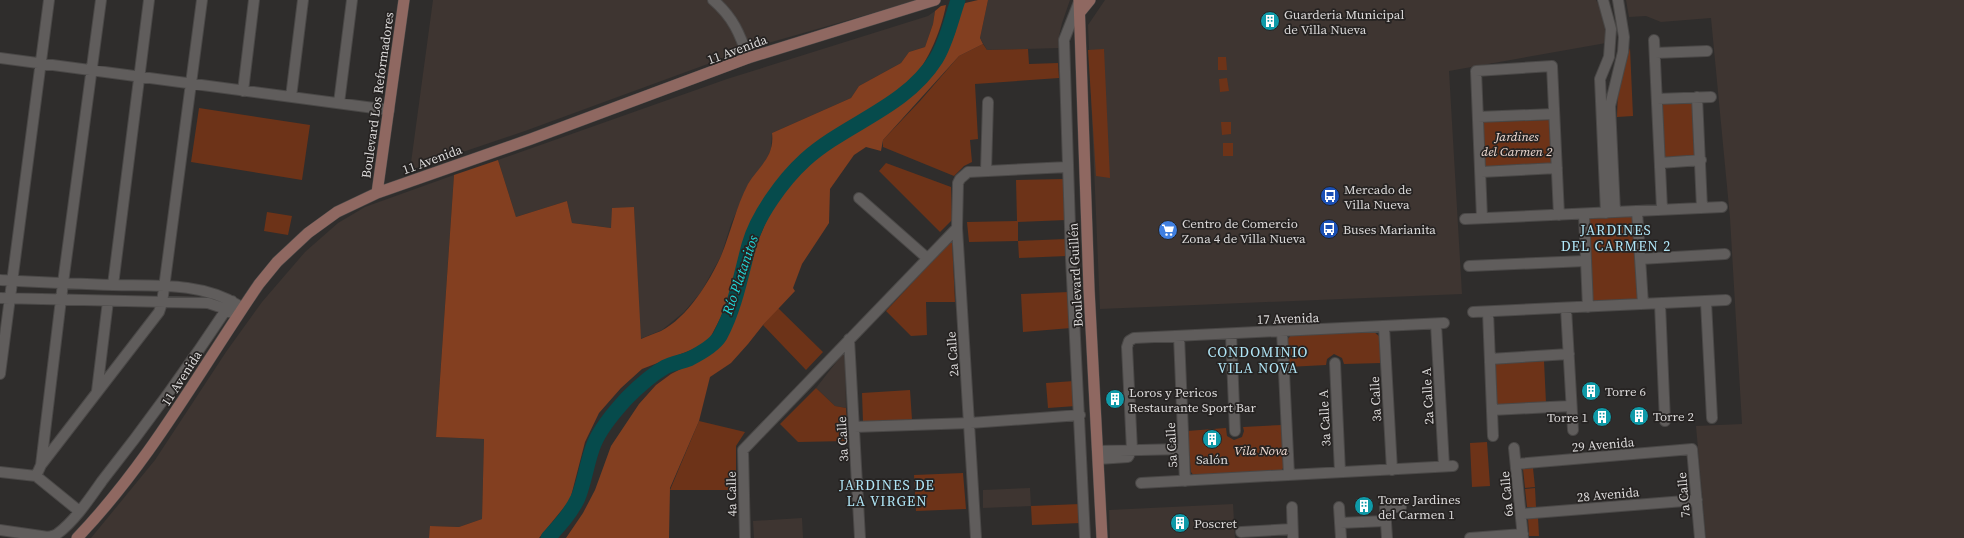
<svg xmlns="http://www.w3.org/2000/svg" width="1964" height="538" font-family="'Source Serif 4',serif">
  <rect width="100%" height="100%" fill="#2f2d2c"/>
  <path fill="#3e3531" d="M433 0H919L754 47 525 131 410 170Z
    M988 0H1070L1062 23 1059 36 1060 48 987 50 980 38Z
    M1105 0H1596L1601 9 1608 31 1606 43 1449 71 1462 294 1100 309 1088 25Z
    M1626 0H1964V538H1706L1696 426 1742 424 1730 218 1711 18 1661 22 1646 16 1629 17Z
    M935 11 933 24 925 47 909 52 901 63 859 86 851 98 772 133 771 149 764 165 749 183 731 224 721 256 701 292 684 312 662 330 640 339 634 207 612 228 572 223 567 201 516 217 498 160 727 79 928 16Z
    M454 175 436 437 484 439 482 519 459 527 431 526 429 538H91L155 460 226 352 262 302 305 252 338 223 365 207Z
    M845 351 846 408 835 406 816 388Z
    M1030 488 1031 506 983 508V490Z
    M1233 504 1235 538H1110L1109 510Z
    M802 518 803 538H754L753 521Z"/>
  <path fill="#6d3318" d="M983 44 987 50 1028 49 1029 64 1058 63 1059 78 975 84 978 139 970 140 972 162 964 166 954 176 883 147V140L920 101 959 56Z
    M1630 48 1633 116 1617 117 1618 87Z
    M1104 49 1110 178 1096 176 1088 50Z
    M1218 57H1226L1227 70H1218Z
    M1227 78 1229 91 1220 92 1219 79Z
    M1694 101 1697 158 1663 159 1660 102Z
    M199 108 310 125 302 180 191 162Z
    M1551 120 1553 164 1484 167 1482 122Z
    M1221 122H1231V134L1222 135Z
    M1223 143H1233V156H1223Z
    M886 163 951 187 952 220 940 232 879 171Z
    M1065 179 1066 220 1018 222V241L1066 239 1067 256 1019 258 1018 241 969 242 967 222 1017 221 1016 180Z
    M267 212 292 216 288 235 264 231Z
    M1634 216 1638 300 1592 302 1588 218Z
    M952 240 955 302H926L927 335 911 336 886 311Z
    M1069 292 1071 328 1023 332 1021 294Z
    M778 308 823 352 806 370 763 325Z
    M1373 331 1380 337 1381 363 1344 364 1342 358 1334 354 1327 359 1326 365 1288 367 1287 340 1292 334Z
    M1544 361 1546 403 1496 405 1494 363Z
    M1074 381 1076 406 1048 408 1046 383Z
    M816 388 835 406 846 408 848 441 798 442 780 424Z
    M910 390 912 420 863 422 862 393Z
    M699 421 745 432 736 446V490H670Z
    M1282 425 1285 465 1281 471 1194 476 1191 472 1187 431 1226 428 1227 436 1234 440 1242 437 1244 431 1243 427Z
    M1487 442 1490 486 1472 487 1470 443Z
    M1533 468 1535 487 1525 488 1523 469Z
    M963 473 966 509 916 511 914 475Z
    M1535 488 1536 507H1527L1525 489Z
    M1080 504 1081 523 1032 525 1031 506Z
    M1538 517 1539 536H1529L1528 518Z"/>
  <path fill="#833f20" d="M978 0H988L980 38 983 44 959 56 883 140 881 151 866 147 854 155 830 189 829 223 802 264 793 288 795 291 763 325 748 344 731 363 710 377 699 421 670 488 669 538H566L583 513 595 490 611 446 639 404 656 385 671 374 706 356 717 347 728 330 738 307 755 248 771 210 791 182 820 154 872 121 890 106 912 95 932 76 945 57 955 33 961 4Z
    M946 5C941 32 926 68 905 87 895 97 880 100 870 111L803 158 768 198 745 246 724 311 709 340 699 347 642 369 621 388 599 413 585 442 570 500 539 538H429L430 526 459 527 482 519 484 439 436 437 454 175 498 160 516 217 567 201 572 223 611 228 612 208 634 207 641 339C647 336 654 334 661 331 687 318 710 281 721 256 731 232 736 207 748 184 758 167 775 157 772 133L851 98 859 86 901 63 909 52 925 47 933 24 935 11 941 6Z"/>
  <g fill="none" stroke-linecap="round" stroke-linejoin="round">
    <path stroke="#064b4c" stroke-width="15" d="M548 538C559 526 571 513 578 498 585 481 587 461 594 444 601 427 615 411 627 398 639 386 651 375 665 367 672 363 681 362 689 359 699 354 714 346 720 336 735 308 741 275 749 245 757 216 783 180 805 160 846 123 905 108 936 59 947 41 951 20 958 0"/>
    <defs>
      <path id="minor" d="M713 0C733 17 740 34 748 58
        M1603 0 1611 29 1609 57 1600 79 1606 213
        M1079 2 1064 40 1071 258 1085 538
        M1654 40 1662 209
        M1655 53 1707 51
        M0 58 389 110
        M243 91 254 0
        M291 97 303 0
        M1697 97 1702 208
        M1657 99 1711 97
        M339 103 352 0
        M1478 117 1554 114
        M1660 163 1701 160
        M986 171 988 102
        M1481 172 1557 168
        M859 198 927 258
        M1637 211 1643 304
        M1615 212 1610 106 1623 52 1624 37 1618 0
        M1584 214 1588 307
        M1482 218 1476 71 1552 66 1559 215
        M1465 219 1722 207
        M1640 259 1725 254
        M1469 266 1585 261
        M0 280C38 282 75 284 113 285 155 286 201 282 238 305
        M113 285 149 0
        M0 298 208 303 223 308 232 313
        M1706 302 1712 418
        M1660 304 1665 421
        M1566 308 1573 430
        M1473 312 1726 300
        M1488 312 1493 436
        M1436 324 1444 466
        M1384 327 1392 470
        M1282 331 1289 475
        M1231 334 1235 431
        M1179 336 1185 481
        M849 339 860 538
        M1490 359 1569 354
        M1335 363 1340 472
        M0 374 49 0
        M97 391 108 301
        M1492 410 1571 406
        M854 427 970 423 1080 415
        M1514 448 1523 538
        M1132 450 1127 347 1129 341 1134 338 1444 323
        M1098 451 1183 449
        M1098 459 1128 457 1132 450
        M1516 464 1692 449 1700 538
        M41 465 63 283 101 0
        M0 472 36 476 79 511
        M36 476 41 465 159 312 162 303 202 0
        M1141 483 1453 466
        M1292 507 1293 538
        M1339 507 1341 538
        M1521 514 1697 500
        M1340 523 1385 521
        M0 530 48 537C52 536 54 536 57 534 74 522 90 498 102 481 148 423 191 363 232 301
        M1241 532 1292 529
        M745 538 743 450 957 228
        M976 538 957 228 958 183 960 179 968 172 1068 167
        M1387 538 1385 507H1401
        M1470 538 1523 534"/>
      <path id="secondary" d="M1079 0 1089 289 1102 538
        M1081 11 1090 0
        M377 193 404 0
        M77 538C150 462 200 370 259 284L277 262 308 233 337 212 377 193 531 139 748 58 935 0"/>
    </defs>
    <use href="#minor" stroke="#4a4847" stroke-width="12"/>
    <use href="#secondary" stroke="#4a4847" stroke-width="12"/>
    <use href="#minor" stroke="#605d5c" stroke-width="10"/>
    <use href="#secondary" stroke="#8f6861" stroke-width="11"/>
  </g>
  <defs>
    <symbol id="building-disc" viewBox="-11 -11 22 22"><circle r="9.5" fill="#0f9aa8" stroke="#262322"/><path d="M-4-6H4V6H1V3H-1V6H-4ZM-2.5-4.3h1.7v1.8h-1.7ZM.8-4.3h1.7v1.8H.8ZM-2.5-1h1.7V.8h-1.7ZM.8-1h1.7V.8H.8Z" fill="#fff"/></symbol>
    <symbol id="bus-disc" viewBox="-11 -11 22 22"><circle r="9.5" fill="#1a4fb4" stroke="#262322"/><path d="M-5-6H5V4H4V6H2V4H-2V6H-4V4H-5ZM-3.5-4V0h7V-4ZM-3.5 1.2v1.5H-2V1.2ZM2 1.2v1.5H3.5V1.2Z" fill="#fff"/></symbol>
    <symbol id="supermarket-disc" viewBox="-11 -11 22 22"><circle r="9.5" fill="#3f7fe0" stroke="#262322"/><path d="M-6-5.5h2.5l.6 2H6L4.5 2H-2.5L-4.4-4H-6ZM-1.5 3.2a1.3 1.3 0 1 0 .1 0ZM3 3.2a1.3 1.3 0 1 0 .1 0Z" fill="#fff"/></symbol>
  </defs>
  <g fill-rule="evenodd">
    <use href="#building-disc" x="1259" y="10" width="22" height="22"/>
    <use href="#bus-disc" x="1319" y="185" width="22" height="22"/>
    <use href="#bus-disc" x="1318" y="218" width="22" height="22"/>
    <use href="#supermarket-disc" x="1157" y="219" width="22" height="22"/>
    <use href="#building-disc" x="1580" y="380" width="22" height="22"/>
    <use href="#building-disc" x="1104" y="388" width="22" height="22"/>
    <use href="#building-disc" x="1628" y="405" width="22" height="22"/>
    <use href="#building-disc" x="1591" y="406" width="22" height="22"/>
    <use href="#building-disc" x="1201" y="428" width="22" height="22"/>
    <use href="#building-disc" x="1353" y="495" width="22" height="22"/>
    <use href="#building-disc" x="1169" y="512" width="22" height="22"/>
  </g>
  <g text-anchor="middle" stroke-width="3.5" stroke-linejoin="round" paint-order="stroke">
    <g font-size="13" fill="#dad8d8" stroke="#262322" text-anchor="start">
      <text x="1284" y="19">Guarderia Municipal<tspan x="1284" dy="15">de Villa Nueva</tspan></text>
      <text x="1344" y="194">Mercado de<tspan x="1344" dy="15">Villa Nueva</tspan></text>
      <text x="1182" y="228">Centro de Comercio<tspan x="1182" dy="15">Zona 4 de Villa Nueva</tspan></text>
      <text x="1343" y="234">Buses Marianita</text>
      <text x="1605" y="396">Torre 6</text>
      <text x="1129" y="397">Loros y Pericos<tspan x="1129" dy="15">Restaurante Sport Bar</tspan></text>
      <text x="1653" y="421">Torre 2</text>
      <text x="1588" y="422" text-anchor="end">Torre 1</text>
      <text x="1212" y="464" text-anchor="middle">Salón</text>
      <text x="1378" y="504">Torre Jardines<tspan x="1378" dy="15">del Carmen 1</tspan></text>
      <text x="1194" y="528">Poscret</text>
    </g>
    <g font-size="13" fill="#dad8d8" stroke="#262322">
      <text transform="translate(737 49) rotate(-20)" y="5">11 Avenida</text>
      <text transform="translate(377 95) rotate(-82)" y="5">Boulevard Los Reformadores</text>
      <text transform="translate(432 159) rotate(-20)" y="5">11 Avenida</text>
      <text transform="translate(1075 275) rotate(-93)" y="5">Boulevard Guillén</text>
      <text transform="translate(1288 318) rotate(-2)" y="5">17 Avenida</text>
      <text transform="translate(952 354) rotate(-94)" y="5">2a Calle</text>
      <text transform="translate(181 378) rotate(-57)" y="5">11 Avenida</text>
      <text transform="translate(1427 396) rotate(-93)" y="5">2a Calle A</text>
      <text transform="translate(1375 399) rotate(-93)" y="5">3a Calle</text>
      <text transform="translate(1324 418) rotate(-93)" y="5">3a Calle A</text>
      <text transform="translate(842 439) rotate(-93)" y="5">3a Calle</text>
      <text transform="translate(1603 444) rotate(-5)" y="5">29 Avenida</text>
      <text transform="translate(1171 445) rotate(-93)" y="5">5a Calle</text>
      <text transform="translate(731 494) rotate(-91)" y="5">4a Calle</text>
      <text transform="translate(1506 494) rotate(-95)" y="5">6a Calle</text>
      <text transform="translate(1608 494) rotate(-5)" y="5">28 Avenida</text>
      <text transform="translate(1683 495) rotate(-95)" y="5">7a Calle</text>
    </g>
    <g font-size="13" font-style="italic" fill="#f0dbd2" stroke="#262322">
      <text x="1517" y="141">Jardines<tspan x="1517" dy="15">del Carmen 2</tspan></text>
      <text x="1261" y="455">Vila Nova</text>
    </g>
    <g font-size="14" letter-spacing="1" fill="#b0e6f7" stroke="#262322">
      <text x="1616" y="235">JARDINES<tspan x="1616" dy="16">DEL CARMEN 2</tspan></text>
      <text x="1258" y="357">CONDOMINIO<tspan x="1258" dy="16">VILA NOVA</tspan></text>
      <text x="887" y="490">JARDINES DE<tspan x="887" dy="16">LA VIRGEN</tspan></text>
    </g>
    <g font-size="14" font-style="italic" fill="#20d8da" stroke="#262322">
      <text transform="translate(740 275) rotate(-71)" y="5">Río Platanitos</text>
    </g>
  </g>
</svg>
